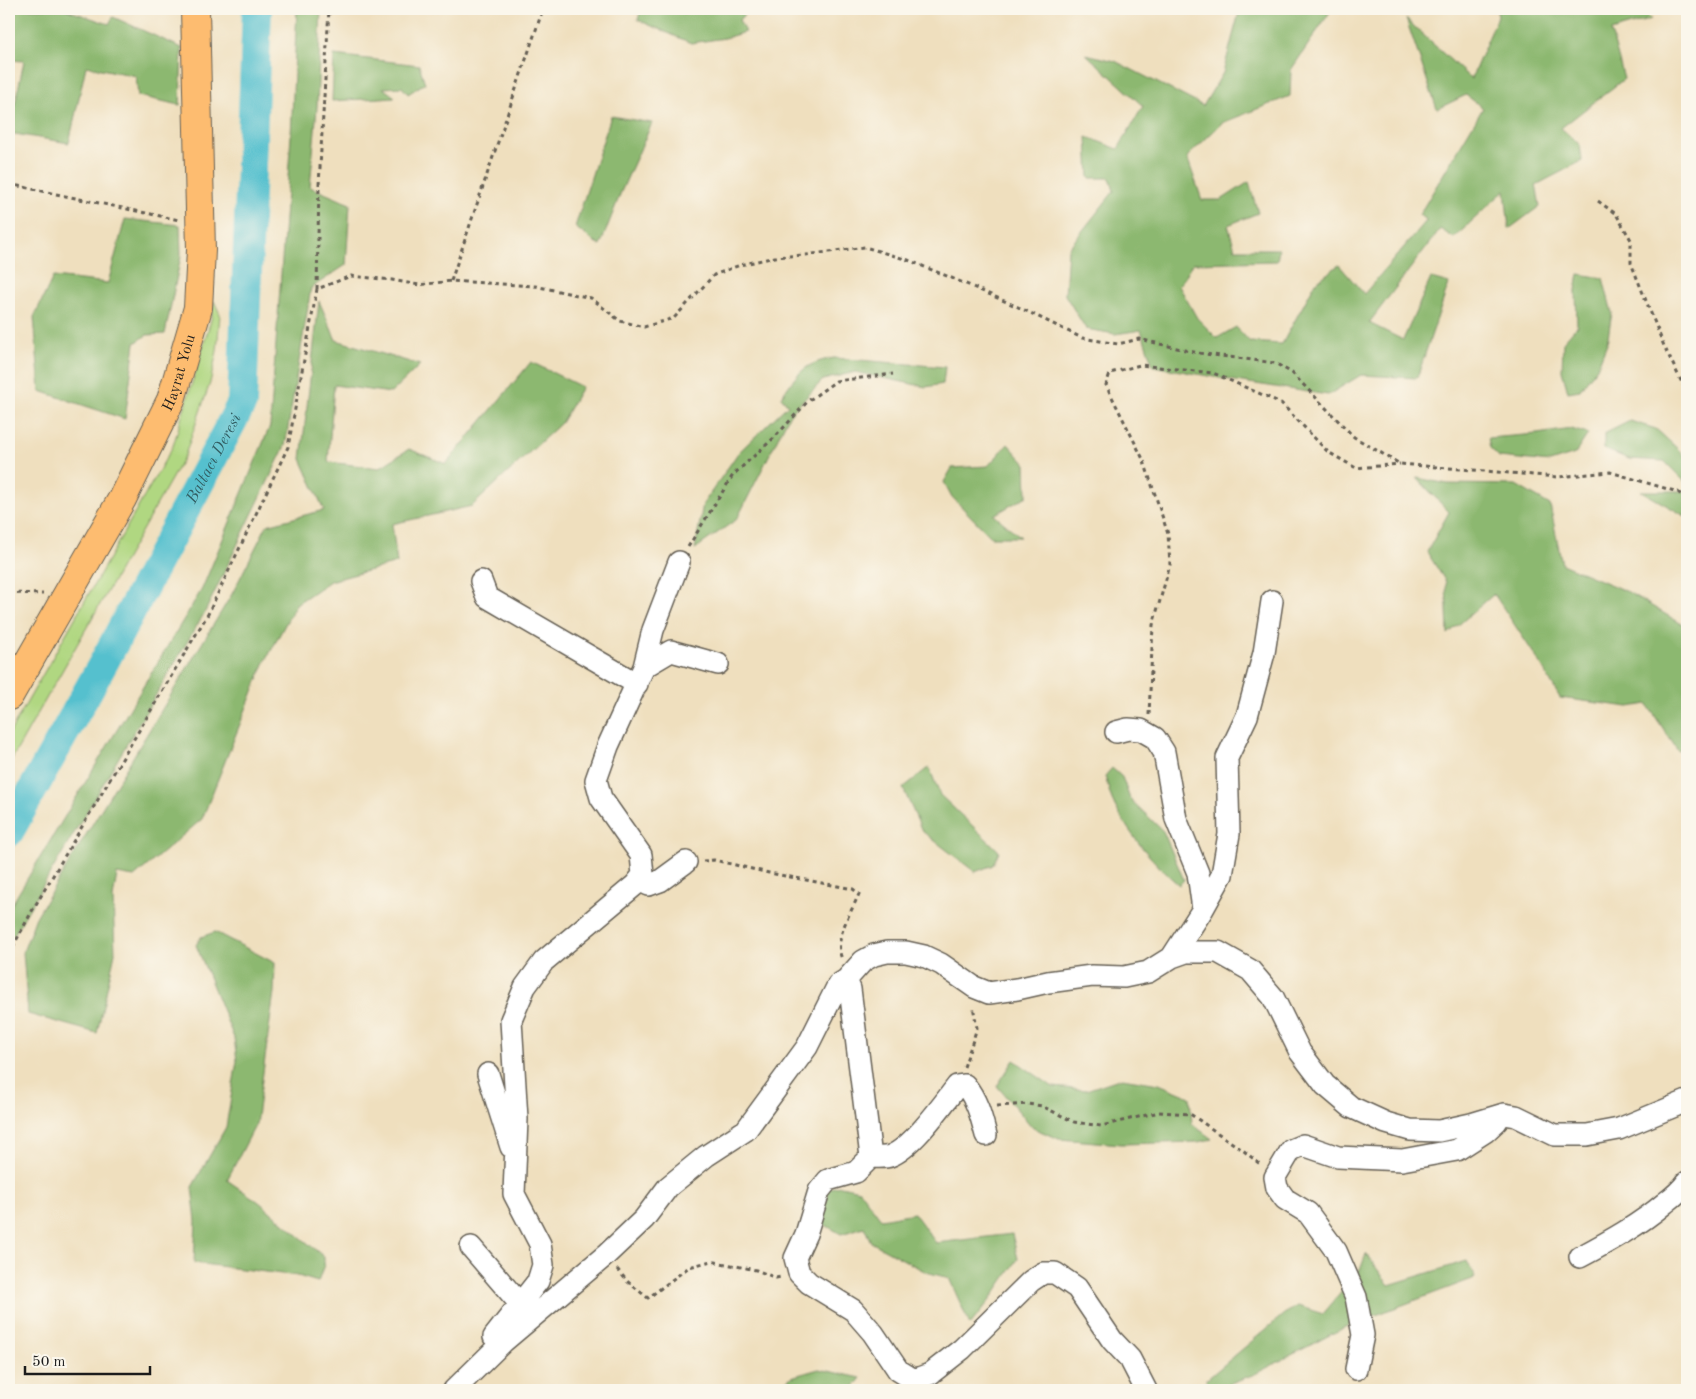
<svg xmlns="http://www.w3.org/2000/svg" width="1696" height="1399" font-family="'Old Standard TT',serif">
  <rect width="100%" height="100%" fill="#fbf7ec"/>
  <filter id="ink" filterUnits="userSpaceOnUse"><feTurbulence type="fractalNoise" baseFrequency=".02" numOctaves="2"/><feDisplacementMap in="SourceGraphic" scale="10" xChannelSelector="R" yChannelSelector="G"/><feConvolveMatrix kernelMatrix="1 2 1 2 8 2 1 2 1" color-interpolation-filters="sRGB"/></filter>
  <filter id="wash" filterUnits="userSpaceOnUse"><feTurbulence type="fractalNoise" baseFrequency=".0096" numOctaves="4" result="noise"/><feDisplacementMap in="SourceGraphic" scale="20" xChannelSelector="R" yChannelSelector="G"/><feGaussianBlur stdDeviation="1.12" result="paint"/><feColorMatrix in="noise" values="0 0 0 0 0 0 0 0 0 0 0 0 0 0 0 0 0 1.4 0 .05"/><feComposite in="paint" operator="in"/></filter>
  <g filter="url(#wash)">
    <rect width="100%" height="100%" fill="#efdfbe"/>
    <path fill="#b0d781" stroke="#667a4e" d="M214 301 220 314 217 351 210 383 185 455 9 764V734L173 446 211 320Z"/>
    <path fill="#8cb86f" stroke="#546a46" d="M9 9H64L109 24 113 17 182 48 180 105 138 96 136 76 86 66 69 143 9 133 24 61 9 60Z
      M297 9H321L317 107 310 187 350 204 346 265 311 288 285 446 205 612 9 943V909L202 589 270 426 291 136Z
      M641 9H749L739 20 745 32 725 38 691 43 638 20Z
      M1240 9H1332L1291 70 1290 96 1222 123 1187 157 1202 200H1221L1249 182 1258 213 1228 225 1235 249H1279L1277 261 1193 263 1179 286 1197 318 1217 338 1236 327 1250 342 1282 344 1316 282 1339 265 1364 294 1427 220 1419 215 1483 108 1466 95 1437 109 1406 19 1471 79 1498 16 1496 9H1641L1651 19 1611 31 1624 79 1561 128 1580 145 1582 161 1536 185 1540 206 1509 229 1505 190 1454 238 1440 229 1369 323 1403 340 1431 278 1449 283 1417 378 1361 375 1328 395 1236 381 1153 366 1141 330 1115 334 1086 329 1065 295 1068 249 1114 191 1110 178H1089L1087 137 1118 149 1143 106 1086 54 1115 61 1203 106 1223 73Z
      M334 55 419 65 425 83 408 94 402 87 383 88 395 97 332 101Z
      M611 116 652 123 621 192 600 246 575 227Z
      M125 219 180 225 181 256 165 334 147 335 135 343 125 419 40 391 34 317 53 277 108 283Z
      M1579 274 1603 278 1612 313 1607 343 1597 368 1580 390 1568 392 1562 371 1563 342 1577 326 1576 290Z
      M319 301 336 340 420 365 391 393 334 385 328 462 379 468 409 449 446 464 531 362 582 387 561 423 472 506 392 524 397 563 330 581 296 604 264 664 202 819 134 877 117 874 113 898 115 953 97 1033 28 1014 23 952 36 917 232 594 267 525 324 510 301 459Z
      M834 358 945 367 943 384 926 387 855 372 823 380 790 414 737 519 695 549 703 504 738 453 788 405 781 397C798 373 804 363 834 358Z
      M1630 421 1656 429 1679 450 1687 459V484L1664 461 1629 459 1604 449V434Z
      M1571 429 1588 434 1575 454 1550 462 1499 457 1490 448 1488 438 1537 434Z
      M1008 444 1026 464 1027 496 994 515 1021 537H991L952 497 944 482 952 468 988 466Z
      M1417 478 1448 484 1516 485 1550 505 1562 564 1628 592 1687 627V750L1678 751 1647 704 1629 707 1560 698 1540 663 1494 594 1448 634 1446 582 1427 552 1449 512Z
      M1641 491H1687V517Z
      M929 767 940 795 999 851 993 865 975 872 922 831 903 788Z
      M1112 768 1122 777 1130 799 1163 831 1184 880 1179 885C1154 864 1130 836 1115 806 1110 797 1108 786 1105 776Z
      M215 932 275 963 274 992 256 1124 227 1180 259 1202 324 1257V1265L318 1282 298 1276 194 1263 196 1221 192 1187 226 1127 237 1061 234 1038 196 945 201 937Z
      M1014 1060 1053 1087 1086 1090 1122 1078 1159 1084 1190 1097 1192 1124 1212 1139 1198 1142 1121 1144 1059 1139 1033 1128 997 1086Z
      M841 1186 859 1190 881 1219 914 1213 936 1243 1012 1234 1018 1259 990 1300 970 1325 949 1278 926 1272 871 1242 864 1227 841 1234 820 1222 829 1188Z
      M1366 1254 1389 1285 1467 1261 1475 1278 1349 1325 1255 1374 1212 1390 1206 1380 1284 1314 1298 1306 1323 1314 1360 1270Z
      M819 1369 861 1378 851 1390H776L791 1377Z"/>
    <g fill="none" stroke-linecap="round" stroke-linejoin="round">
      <path stroke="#54c0ce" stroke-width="30" id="s1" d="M9 832 104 662 242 403 257 9"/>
    </g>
  </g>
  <g filter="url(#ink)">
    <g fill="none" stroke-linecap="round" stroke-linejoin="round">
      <defs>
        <path id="minor" d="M481 581 487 597 637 684
          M644 667 653 630 679 562
          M1116 732 1128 729 1141 730 1155 738 1164 752 1176 819 1198 873 1203 909
          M639 880 649 885 660 881 686 862
          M1172 957 1203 909 1222 875 1229 834 1227 758 1247 716 1264 653 1272 601
          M846 980 850 989 871 1157 856 1172 828 1180 819 1191 806 1234 795 1258 799 1273 809 1283 853 1310 873 1333 898 1370 914 1380 930 1374 962 1349 1031 1281 1043 1273H1055L1077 1288 1112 1340 1130 1359 1146 1390
          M488 1074 511 1147
          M871 1157C877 1157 885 1158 890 1156 912 1148 943 1104 957 1086L965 1085C977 1100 981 1116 986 1135
          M471 1247 520 1304
          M1580 1257C1610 1241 1639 1225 1665 1203 1673 1197 1681 1191 1687 1182
          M494 1337 538 1281 543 1265 540 1244 514 1194 517 1119 511 1020 525 987 544 961 635 885 643 875 641 855 601 798 596 780 608 746 644 667 671 651 718 664
          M1356 1369 1363 1335 1356 1297 1336 1251 1308 1213 1285 1199 1277 1188 1275 1177 1291 1150 1303 1145 1338 1157 1402 1160 1457 1150 1485 1132 1497 1121
          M454 1390 504 1341 606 1255 644 1219 668 1187 706 1156 746 1130 807 1047 838 985 846 980 863 961 874 955 887 952H906L924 956 941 964 974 987 989 993 1017 989 1048 982 1092 976 1124 977 1148 972 1172 957 1186 952H1218L1250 970 1273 997 1300 1052 1325 1085 1351 1107 1386 1123 1410 1130 1439 1131 1471 1124 1504 1114 1516 1116 1555 1135H1587L1619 1129 1687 1101"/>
        <g id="major">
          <path id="s2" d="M9 696 122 499 171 400 198 308 201 250 195 9"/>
        </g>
      </defs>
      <use href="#minor" stroke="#666055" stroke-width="24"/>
      <use href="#major" stroke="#666055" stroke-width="30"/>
      <path stroke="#666055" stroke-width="3" stroke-dasharray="4 4" stroke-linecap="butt" d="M9 184 179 220
        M1598 201 1616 214 1631 240V263L1664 346 1687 393
        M451 281 543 9
        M317 289 319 185 329 9
        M688 547 733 475 776 436 808 401 836 381 893 374
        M9 593 43 594
        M1149 715 1153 625 1170 565 1168 534 1144 461 1106 385 1110 373 1140 365 1213 373 1281 403 1328 452 1356 468 1400 464
        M703 861 714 860 769 873 853 889 859 894C851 913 833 939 842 959
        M9 954 32 911 208 614 288 447 317 289 351 276 392 280 419 285 451 281 535 286 591 298 620 321 644 327 674 318 714 275 740 265 775 257 806 255 865 247 908 260 966 284 1018 307 1082 338 1118 344 1139 339 1198 353 1275 363 1292 373 1354 437 1400 464 1558 477 1610 472 1678 492 1687 500
        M964 1067 977 1028 973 1006
        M997 1106 1027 1104 1042 1106 1074 1122 1101 1126 1159 1112 1190 1114 1244 1151 1261 1165
        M617 1269 628 1282 648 1298 689 1267 711 1261 756 1270 776 1278 781 1277"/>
      <use href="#minor" stroke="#fff" stroke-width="21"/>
      <use href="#major" stroke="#fdbc6f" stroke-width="28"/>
    </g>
  </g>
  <g text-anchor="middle" stroke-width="5" stroke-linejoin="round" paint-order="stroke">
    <g font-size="15" fill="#1c1c1c" stroke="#fbf7ec">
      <text dy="5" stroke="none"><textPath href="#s2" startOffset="366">Hayrat Yolu</textPath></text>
    </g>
    <g font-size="16" font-style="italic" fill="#325e63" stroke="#fbf7ec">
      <text dy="6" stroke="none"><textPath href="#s1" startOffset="426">Baltacı Deresi</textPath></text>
    </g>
  </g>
  <rect width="1696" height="1399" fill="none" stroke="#fbf7ec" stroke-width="30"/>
  <path d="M25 1366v8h125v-8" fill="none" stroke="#1c1c1c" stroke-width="2.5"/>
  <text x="32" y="1366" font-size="15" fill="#1c1c1c" stroke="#fbf7ec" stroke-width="4" paint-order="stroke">50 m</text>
</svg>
